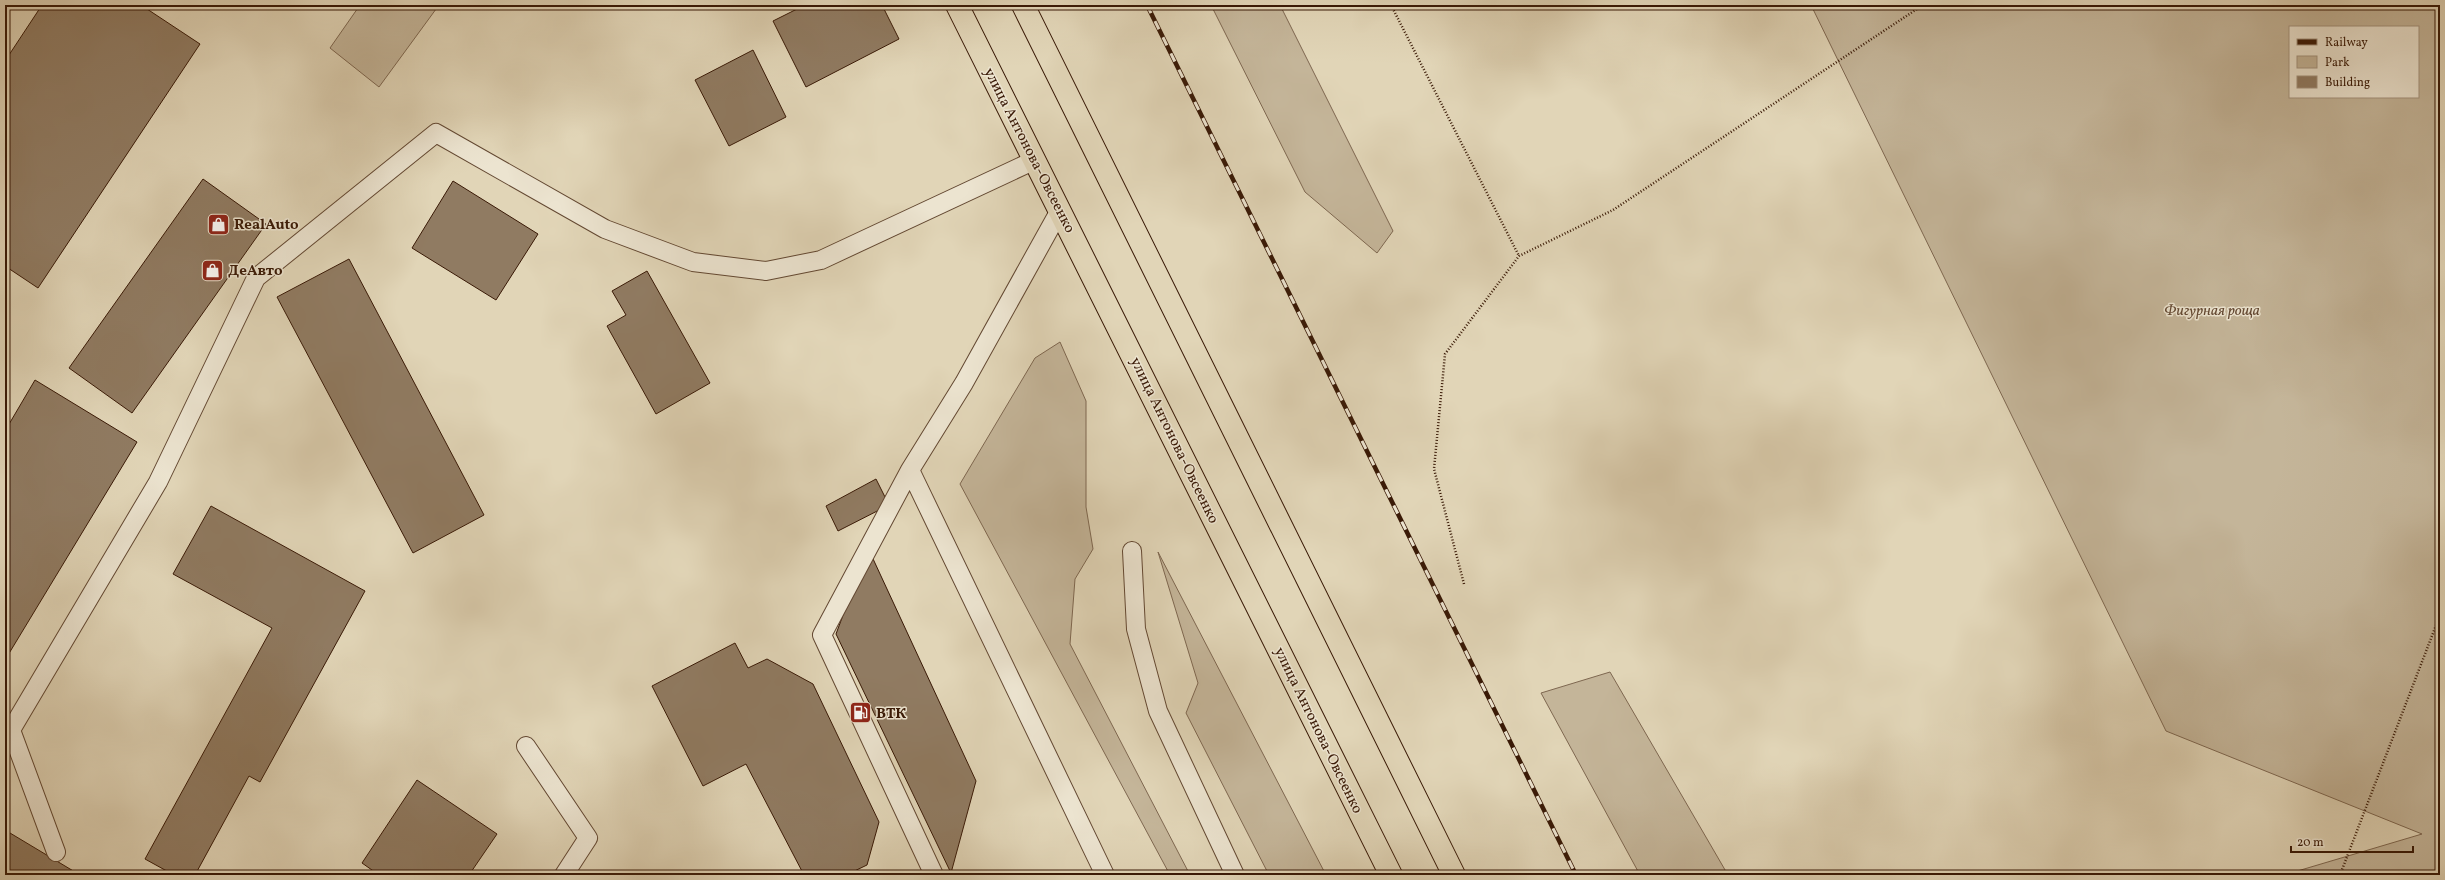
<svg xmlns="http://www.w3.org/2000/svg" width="2445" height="880" font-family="Vollkorn,serif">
  <rect width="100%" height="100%" fill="#e1d5b7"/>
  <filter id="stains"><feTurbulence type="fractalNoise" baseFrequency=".005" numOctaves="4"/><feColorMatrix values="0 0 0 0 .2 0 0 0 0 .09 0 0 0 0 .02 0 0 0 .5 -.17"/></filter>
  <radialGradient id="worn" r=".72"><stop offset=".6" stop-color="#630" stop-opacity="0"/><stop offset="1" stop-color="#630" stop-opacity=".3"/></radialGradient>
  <path fill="#c4b599" stroke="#7e6750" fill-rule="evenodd" d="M360 5H439L379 87 330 48Z
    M1211 5H1280L1393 231 1377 253 1305 192Z
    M1811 5H2440V875H2284L2422 834 2166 731ZM2290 27H2418V97H2290Z
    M1060 342 1086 401V507L1093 549 1075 579 1070 644 1190 875H1170L960 484 1035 358Z
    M1158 552 1326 875H1269L1186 713 1198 683Z
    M1610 672 1728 875H1640L1541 693Z"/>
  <path fill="#907b62" stroke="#391906" d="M42 5H141L200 44 38 288 5 266V61Z
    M805 5H882L899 39 806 87 773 21Z
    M753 50 786 117 729 146 695 80Z
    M203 179 266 224 132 413 69 368Z
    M453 181 538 234 496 300 412 248Z
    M349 259 484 515 413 553 277 297Z
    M647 271 710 383 656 414 607 326 626 315 612 291Z
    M35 380 137 442 5 660V431Z
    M876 479 889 505 838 531 826 506Z
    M211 506 365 591 260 782 249 776 195 875H174L145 859 272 628 173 574Z
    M868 548 976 781 951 873 836 634Z
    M735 643 748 668 767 659 813 684 879 822 867 865 846 875H804L746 764 703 786 652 686Z
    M417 780 497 834 469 875H379L362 863Z
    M5 830 80 875H5Z"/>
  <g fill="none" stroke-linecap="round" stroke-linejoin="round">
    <defs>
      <path id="service" d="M1060 210 964 383 910 470 1105 875
        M910 470 822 635 934 875
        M1132 551 1136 629 1158 711 1235 875
        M526 746 588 838 564 875
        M56 852 11 730 158 482 256 278 436 133 605 229 693 262 766 271 821 260 1035 160"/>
      <path id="trunk" d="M957 5 1391 875
        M1023 5 1454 875"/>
    </defs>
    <use href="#service" stroke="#634832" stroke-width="20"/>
    <use href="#trunk" stroke="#391906" stroke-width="24"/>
    <path stroke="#391906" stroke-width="2.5" stroke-dasharray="1 2" stroke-linecap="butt" d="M1391 5 1519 256
      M1464 584 1434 469 1445 354 1519 256 1613 210 1923 5
      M2340 875 2440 615"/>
    <use href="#service" stroke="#ece4d0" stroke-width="18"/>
    <use href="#trunk" stroke="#e1d5b7" stroke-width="22"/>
    <defs>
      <path id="rail" d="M1147 5 1576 875"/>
    </defs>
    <use href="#rail" stroke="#391906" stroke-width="4.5"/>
    <use href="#rail" stroke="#ece4d0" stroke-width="3" stroke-dasharray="9" stroke-linecap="butt"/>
  </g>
  <defs>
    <symbol id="shop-square" viewBox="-11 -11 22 22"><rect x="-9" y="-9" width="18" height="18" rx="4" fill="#8f2418" stroke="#ece4d0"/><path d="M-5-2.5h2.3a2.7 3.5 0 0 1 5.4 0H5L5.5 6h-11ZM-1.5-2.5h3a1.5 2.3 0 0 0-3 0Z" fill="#fff"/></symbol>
    <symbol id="fuel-square" viewBox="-11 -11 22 22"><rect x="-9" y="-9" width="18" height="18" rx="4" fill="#8f2418" stroke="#ece4d0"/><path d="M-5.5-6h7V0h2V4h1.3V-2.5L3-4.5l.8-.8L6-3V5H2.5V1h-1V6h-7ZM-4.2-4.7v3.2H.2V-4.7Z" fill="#fff"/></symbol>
  </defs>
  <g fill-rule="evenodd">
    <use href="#shop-square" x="206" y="212" width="25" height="25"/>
    <use href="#shop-square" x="200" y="258" width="25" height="25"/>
    <use href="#fuel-square" x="848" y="700" width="25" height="25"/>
  </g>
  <g text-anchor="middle" stroke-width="3" stroke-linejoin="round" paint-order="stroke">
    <g font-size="15" fill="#391906" stroke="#ece4d0">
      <text transform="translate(1030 150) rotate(63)" y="5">улица Антонова-Овсеенко</text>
      <text transform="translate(1175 440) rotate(64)" y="5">улица Антонова-Овсеенко</text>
      <text transform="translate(1319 730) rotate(64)" y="5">улица Антонова-Овсеенко</text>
    </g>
    <g font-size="15" font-weight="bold" fill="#391906" stroke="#ece4d0" text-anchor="start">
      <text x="234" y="229">RealAuto</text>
      <text x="228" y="275">ДеАвто</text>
      <text x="876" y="718">ВТК</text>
    </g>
    <g font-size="15" font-style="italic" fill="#634832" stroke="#ece4d0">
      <text x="2212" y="315">Фигурная роща</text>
    </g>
  </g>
  <rect width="2445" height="880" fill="none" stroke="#e1d5b7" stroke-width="20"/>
  <rect x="6" y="6" width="2433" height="868" fill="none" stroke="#391906" stroke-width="2"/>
  <rect x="10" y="10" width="2425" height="860" fill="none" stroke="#391906"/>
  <rect x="2289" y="26" width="130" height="72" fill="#ece4d0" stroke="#a4937f"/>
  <rect x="2297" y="39" width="20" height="6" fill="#391906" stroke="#a4937f"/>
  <text x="2325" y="46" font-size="12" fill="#391906">Railway</text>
  <rect x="2297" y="56" width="20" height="12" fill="#c4b599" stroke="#a4937f"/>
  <text x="2325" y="66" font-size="12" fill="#391906">Park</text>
  <rect x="2297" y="76" width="20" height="12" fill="#907b62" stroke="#a4937f"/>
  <text x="2325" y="86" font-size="12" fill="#391906">Building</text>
  <path d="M2291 846v6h122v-6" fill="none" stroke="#391906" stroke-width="2"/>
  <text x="2297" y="846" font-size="12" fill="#391906" stroke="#ece4d0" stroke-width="3" paint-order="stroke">20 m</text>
  <rect width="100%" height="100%" filter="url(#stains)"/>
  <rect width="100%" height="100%" fill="url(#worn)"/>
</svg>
